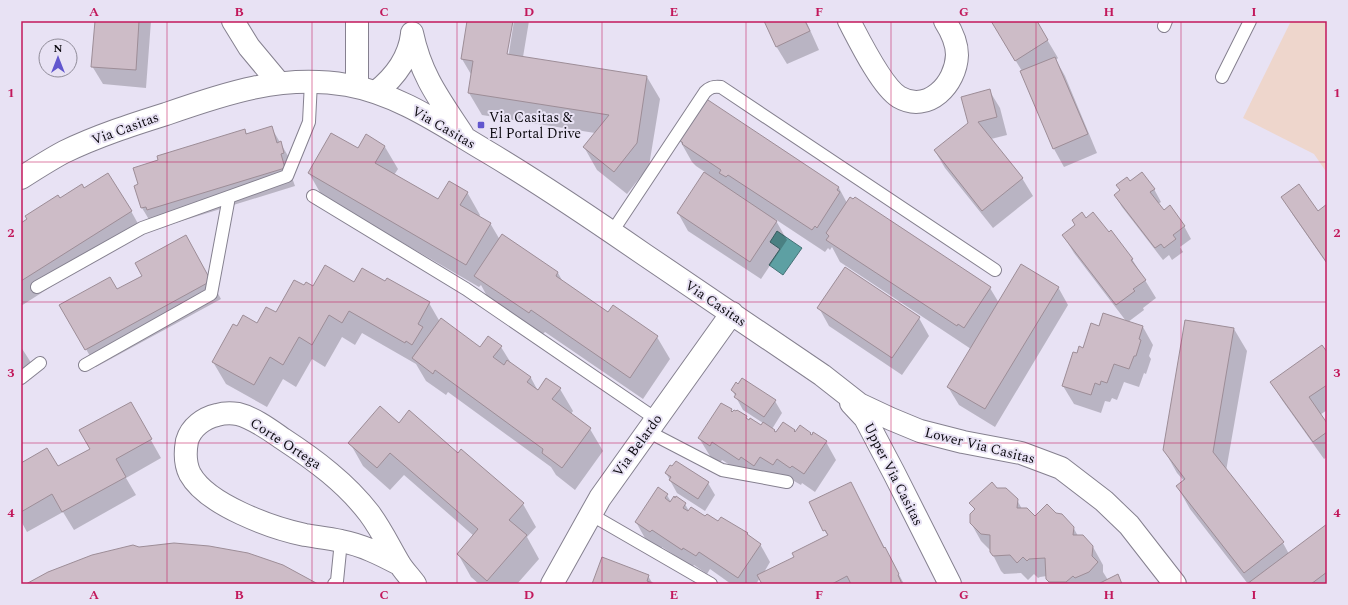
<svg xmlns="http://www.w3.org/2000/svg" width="1348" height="605" font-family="Spectral,serif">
  <rect width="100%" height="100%" fill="#e8e2f4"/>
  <path fill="#eed6cc" d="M1291 21H1327V173L1314 154 1243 118Z"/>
  <path fill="#5da0a3" stroke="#457377" d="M777 231 802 248 783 275 769 265 780 249 770 242Z"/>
  <path fill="#0003" d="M96 21H151L146 88 103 84 92 66Z
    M468 21H512L506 58 508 59 514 21H529L523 57 647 77 660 99 649 166 627 194 597 170 584 147 595 133 482 115 469 93 472 76 462 59Z
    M765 21H806L819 50 787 64 776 46Z
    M991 21H1036L1058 58 1056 60 1065 76 1097 153 1064 167 1054 149 1022 71Z
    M989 90 1000 108 1007 135 991 139 1022 178 1033 196 993 228 945 168 935 151 970 123Z
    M705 100 839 188 847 203 990 288 999 303 1058 287 1068 305 995 427 959 405 948 387 971 349 840 262 832 247 830 250 828 248 825 252 775 219 787 240 761 279 688 231 678 213 705 172 696 166 692 162 679 139Z
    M271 127 291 161 290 172 295 186 159 228 153 226 142 208 136 186 244 130 247 134Z
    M385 147 398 169 394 175 438 200 467 192 480 215 479 217 490 223 500 240 503 236 558 273 563 282 609 314 613 307 657 337 670 359 643 399 545 332 542 335 488 298 481 285 479 287 322 196 309 173 358 150Z
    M1130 182 1154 189 1161 202 1158 204 1164 211 1184 226 1191 239 1180 247 1183 252 1172 260 1169 255 1163 260 1122 207 1115 195Z
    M84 189 131 211 141 229 21 306V224Z
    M1282 197 1317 212 1327 206V264L1293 215Z
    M1086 219 1132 259 1156 298 1143 308 1144 310 1128 322 1143 327 1153 345 1149 356 1151 359 1146 374 1144 373 1139 387 1124 382 1117 400 1112 398 1110 402 1105 401 1101 413 1074 404 1063 386 1077 355 1084 349 1099 327 1126 321 1074 253 1063 235Z
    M196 254 221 299 96 367 86 349 116 291Z
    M355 283H386L429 303 440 322 480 348 501 347 511 363 531 378 538 391 560 389 573 411 571 414 590 429 603 451 575 490 556 475 551 467 448 392 446 395 426 381 416 364 362 333 355 345 342 337 325 367 312 359 296 387 283 379 267 407 226 384 213 362 237 328 258 324 276 314 304 287 313 288Z
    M819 308 919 318 929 336 902 375 829 326Z
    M1234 329 1247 351 1226 471 1283 543 1289 554 1327 525V584H1248L1190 509 1177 486 1184 481 1177 473 1164 450Z
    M21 347 37 372 21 385Z
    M1327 353V410L1320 415 1327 424V457L1324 459 1282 400 1271 382Z
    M732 390 775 401 782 413 772 429 776 434 794 430 795 433H810L812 437 826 442 836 460 815 492 802 483 801 485 787 477H749L722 460 720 463 710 456 699 438 731 410 733 413 746 417 749 422 761 427 763 423 743 410Z
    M130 403 161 458 126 478 136 495 74 530 63 512 27 532 21 521V464L57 468 91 449Z
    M399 424 523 504 536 527 527 537 539 559 517 584H479L471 577 458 554 474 536 404 475 390 490 363 466 350 443Z
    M666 473 708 483 715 495 705 511 677 493Z
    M850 483 904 584H763L760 578 756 584H731L710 569 707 574 694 565 692 567 662 547 661 550 646 540 636 522 667 495 671 502 676 498 685 504 689 511 747 534 749 537 760 544 770 562 763 574 795 558 828 536 824 530Z
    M997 489 1017 500 1022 509 1035 518 1055 514 1073 527 1078 536 1093 547 1103 565V572L1108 580 1122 584H1050L1047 576 1040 577 1038 578 1034 574 1028 580 1021 573 1004 574 1001 571 991 551 981 541 971 523 975 511 971 503Z
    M648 576 653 584H593Z"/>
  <path fill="#cdbcc7" stroke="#9d8d97" d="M95 21H139L136 70 91 67Z
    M467 21H513L507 54 647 76 637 143 614 172 583 147 609 115 468 93 473 61 461 59Z
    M764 21H805L810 31 776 47Z
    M991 21H1037L1048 40 1015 61Z
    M1055 57 1088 134 1053 149 1020 71Z
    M990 89 997 117 978 122 1023 178 982 211 934 150 968 123 961 97Z
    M705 98 839 187 837 190 840 192 817 228 815 226 812 230 728 175 726 177 719 173 721 170 682 144 683 143 678 139Z
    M272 126 277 143 281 141 284 153 281 154 285 168 147 210 146 207 141 208 134 186 138 184 133 168 158 160 157 156 245 129 246 134Z
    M331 133 358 148 366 134 385 146 375 163 438 199 449 181 468 192 460 205 491 223 466 265 308 173Z
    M704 172 777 221 750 262 677 213Z
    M1142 172 1155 189 1150 192 1164 210 1170 205 1185 226 1173 235 1176 239 1164 248 1161 244 1155 248 1114 195 1120 190 1116 185 1127 177 1130 181Z
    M108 173 132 211 21 281V223L27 219 25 216 58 195 60 198 82 184 84 188Z
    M1299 184 1318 211 1327 204V263L1281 197Z
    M850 197 853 199 855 197 991 287 964 328 958 324 957 326 826 240 829 236 826 233Z
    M1082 212 1086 218 1093 212 1109 232 1111 230 1133 259 1131 260 1146 280 1133 289 1135 291 1116 305 1062 235 1075 225 1072 220Z
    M502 234 558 272 556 276 608 312 613 305 658 336 630 378 531 310 529 313 474 276Z
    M186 235 211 281 85 350 59 305 110 277 117 289 142 276 135 263Z
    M1021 264 1059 287 985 409 947 387Z
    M325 265 354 282 362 268 385 281 387 278 430 302 418 324 423 327 412 345 406 341 405 343 349 311 342 323 329 315 312 345 299 337 283 365 270 357 254 385 212 362 233 324 237 326 243 315 257 323 266 307 276 312 294 280 304 285 306 282 313 286Z
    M845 267 920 317 892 358 817 308Z
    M1103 313 1143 326 1139 339 1141 340 1136 356H1134L1129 369 1114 364 1107 383 1101 381 1100 385 1095 383 1091 395 1062 386 1073 352 1077 353 1079 346 1083 348 1091 323 1099 326Z
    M441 318 480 347 488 336 502 346 493 357 504 365 507 360 531 377 527 382 538 390 546 378 561 388 552 399 591 428 562 468 542 453 543 449 435 370 433 374 412 358Z
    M1185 320 1234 328 1213 452 1284 542 1244 573 1176 486 1185 479 1163 450Z
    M1322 345 1327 352V385L1309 397 1327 423V432L1313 442 1270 382Z
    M742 378 776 400 764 417 734 397 736 394 731 390 736 382 738 384Z
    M131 402 152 439 116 459 126 477 62 512 52 494 21 512V463L47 448 58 466 90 449 79 430Z
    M721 403 732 409 731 411 732 412 734 410 736 411 737 410 747 416 746 418 749 420 750 418 761 425 763 422 775 430 774 431 776 432 783 422 795 430 794 431 795 432 800 425 811 433 810 434 812 435 813 432 827 441 804 474 792 466 790 468 777 459 773 465 760 457 754 466 741 457 739 460 712 442 710 446 698 438Z
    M380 406 399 423 409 410 458 453 461 449 524 503 509 520 527 535 487 581 457 554 478 529 390 453 377 468 348 443Z
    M676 461 709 482 698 499 669 480 671 477 665 473 670 465 672 466Z
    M851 482 884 548 885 547 899 574 898 575 902 584H851L847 576 832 584H762L757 575 794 557 792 553 828 535 825 530 823 531 809 502Z
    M992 482 997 488H1006L1018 499 1017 508H1027L1035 516 1047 504 1056 513 1062 514 1074 527 1073 535H1083L1093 546 1092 556 1098 562 1089 572 1075 578 1073 576 1066 582H1049L1046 579 1045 558 1029 559 1027 561 1023 557 1017 563 1010 555 993 556 990 552V535L981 534 970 523V514L975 509 969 503Z
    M658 487 668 494 665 498 670 502 674 496 675 498 676 496 686 503 683 508 688 511 691 507 705 516 707 514 718 521 721 517 748 533 747 534 761 544 738 578 699 552 696 556 683 548 682 550 652 530 650 532 635 522Z
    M1327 524V572L1311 584H1247Z
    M174 543 209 546 248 553 283 565 318 584H26L48 572 92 555 133 545 139 547Z
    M602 557 649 575 647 581 655 584H592Z
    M1118 574 1122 584H1098Z"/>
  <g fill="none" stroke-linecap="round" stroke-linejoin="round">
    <defs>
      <path id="lane" d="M1164 26 1166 21
        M1222 77 1250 21
        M313 196 466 289 656 419
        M612 232 705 92C710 87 714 86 721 87L995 270
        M37 287 142 228 287 176 309 122 311 82
        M85 365 211 294 229 197
        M21 378 40 363
        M647 431 722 470 787 482
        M590 514 711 584
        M334 584 337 581 341 541"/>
      <path id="street" d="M233 21 249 47 279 83
        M357 21V87
        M849 21C859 40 882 87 899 97 928 114 956 84 957 55 957 43 952 32 945 21
        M412 33C421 76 440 100 463 135
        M376 92C395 77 409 59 412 34
        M21 178C35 169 49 160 64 152 97 136 131 125 166 114 226 93 282 74 347 85 398 94 442 125 486 151 540 183 593 219 645 255 704 295 763 335 822 375L859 404 891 419 920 431 963 442 1021 453 1061 468 1104 501 1129 525 1175 584
        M851 403 865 418 894 473 950 584
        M399 564C380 554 362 545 341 541 329 538 317 537 305 535 272 528 207 505 190 474 185 464 185 452 187 441 191 427 204 418 217 415 224 413 231 413 238 414 254 418 270 430 283 439 315 460 346 483 369 513 381 529 389 546 399 563 403 570 410 577 415 584
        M552 584 600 498 732 313"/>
    </defs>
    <use href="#lane" stroke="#85808f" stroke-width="14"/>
    <use href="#street" stroke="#85808f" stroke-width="24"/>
    <use href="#lane" stroke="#fff" stroke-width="12"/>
    <use href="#street" stroke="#fff" stroke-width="22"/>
  </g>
  <path fill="none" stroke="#c2185b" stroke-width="1" stroke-opacity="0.55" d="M167 21V584M312 21V584M457 21V584M602 21V584M746 21V584M891 21V584M1036 21V584M1181 21V584M21 162H1327M21 302H1327M21 443H1327"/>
  <rect fill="#6156ce" stroke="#e8e2f4" stroke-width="1.5" x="477" y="121" width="8" height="8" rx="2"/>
  <g text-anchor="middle" stroke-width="4" stroke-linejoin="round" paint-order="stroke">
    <g font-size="14" fill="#0c0a10" stroke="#e8e2f4" text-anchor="start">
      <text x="489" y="122">Via Casitas &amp;<tspan x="489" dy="16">El Portal Drive</tspan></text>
    </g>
    <g font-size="14" fill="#0c0a10" stroke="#e8e2f4">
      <text transform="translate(444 127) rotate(30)" y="5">Via Casitas</text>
      <text transform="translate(125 128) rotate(-20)" y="5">Via Casitas</text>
      <text transform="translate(716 303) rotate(34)" y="5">Via Casitas</text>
      <text transform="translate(286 443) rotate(33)" y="5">Corte Ortega</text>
      <text transform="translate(637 445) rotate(-54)" y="5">Via Belardo</text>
      <text transform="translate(980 445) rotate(14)" y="5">Lower Via Casitas</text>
      <text transform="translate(894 474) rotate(63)" y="5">Upper Via Casitas</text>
    </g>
  </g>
  <rect width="1348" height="605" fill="none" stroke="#e8e2f4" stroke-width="44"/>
  <g transform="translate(58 58)"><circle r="19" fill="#e8e2f4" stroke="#908c99"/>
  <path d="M0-3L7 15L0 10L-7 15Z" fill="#6156ce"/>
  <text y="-6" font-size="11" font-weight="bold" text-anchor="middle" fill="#0c0a10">N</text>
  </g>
  <rect x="22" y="22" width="1304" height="561" fill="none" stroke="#c2185b" stroke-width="1.5"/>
  <g font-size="13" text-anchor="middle" font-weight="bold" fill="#c2185b">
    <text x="94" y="16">A</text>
    <text x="239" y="16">B</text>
    <text x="384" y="16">C</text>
    <text x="529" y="16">D</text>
    <text x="674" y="16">E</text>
    <text x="819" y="16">F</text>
    <text x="964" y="16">G</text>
    <text x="1109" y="16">H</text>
    <text x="1254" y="16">I</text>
    <text x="11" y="97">1</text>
    <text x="1337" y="97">1</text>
    <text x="11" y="237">2</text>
    <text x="1337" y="237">2</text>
    <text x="11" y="377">3</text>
    <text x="1337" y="377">3</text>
    <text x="11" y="517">4</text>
    <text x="1337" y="517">4</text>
    <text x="94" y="599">A</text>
    <text x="239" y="599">B</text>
    <text x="384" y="599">C</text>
    <text x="529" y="599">D</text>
    <text x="674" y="599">E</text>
    <text x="819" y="599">F</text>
    <text x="964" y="599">G</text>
    <text x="1109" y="599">H</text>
    <text x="1254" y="599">I</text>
  </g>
</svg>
